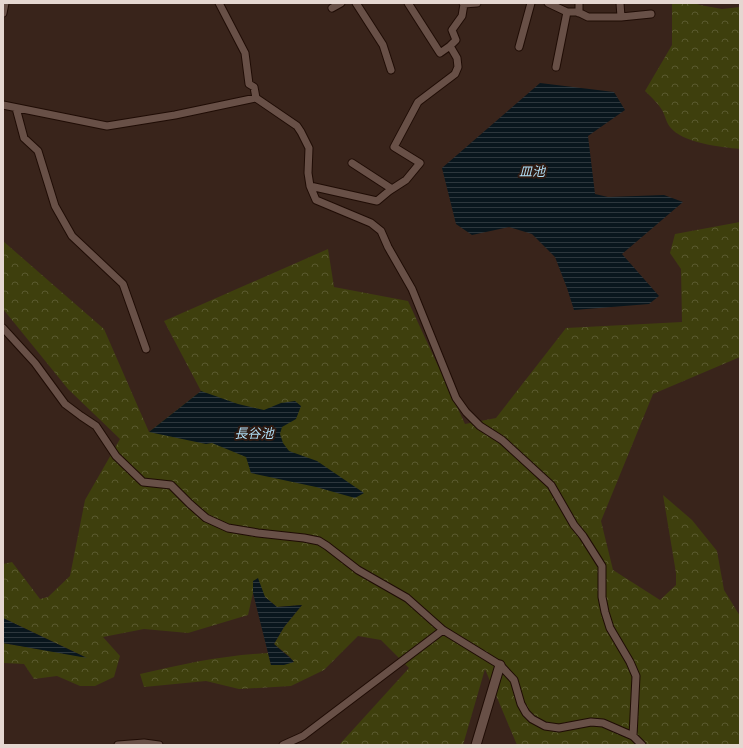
<svg xmlns="http://www.w3.org/2000/svg" width="743" height="748" font-family="'Public Sans','Noto Sans JP',sans-serif">
  <defs>
    <pattern id="forest-crowns" width="20" height="18" patternUnits="userSpaceOnUse"><rect width="20" height="18" fill="#3e3f0d"/><path d="M2 6a3 3 0 1 1 6 0M12 15a3 3 0 1 1 6 0" fill="none" stroke="#5a5a2f"/></pattern>
    <pattern id="water-rules" width="6" height="5" patternUnits="userSpaceOnUse"><rect width="6" height="5" fill="#09161d"/><path d="M0 2.5h6" fill="none" stroke="#2d373d"/></pattern>
  </defs>
  <rect width="100%" height="100%" fill="#39241b"/>
  <path fill="url(#forest-crowns)" d="M672 3H694L700 5 722 9 740 7V149C721 147 682 143 670 127 666 122 665 115 662 110 658 103 651 97 645 91L672 45Z
    M740 222V357L653 394 601 521 613 570 660 600 676 585V573L663 495 692 520 717 551 724 590 740 616V745H517L485 669 463 745H339L409 668 381 640 358 636 324 670 291 686 239 689 206 681 144 687 140 674C182 664 225 655 268 653L271 665 294 662 289 656 274 644 284 627 302 605 277 607 265 597 253 581V593L248 615 188 633 144 629 103 637 120 656 114 677 95 686H80L57 676 34 679 24 664 3 663V643L85 657 3 618V564L12 562 40 599 48 597 70 576 85 500 120 439 68 389 3 309V241L104 329 149 432 201 391 164 321 328 249 334 287 408 301 465 424 496 418 566 328 682 322 681 269 670 253 675 234Z"/>
  <path fill="url(#water-rules)" d="M540 83 614 92 625 110 588 136 595 194 608 197 664 195 683 202 622 254 659 296 649 304 574 310 567 288 555 257 532 234 509 227 472 235 456 224 442 168Z
    M201 391 238 404 264 410 281 403 295 401 301 406 296 419 282 427 280 434 283 443 289 451 317 461 364 493 355 498 316 487 251 473 246 457 212 443 206 444 149 432Z
    M258 578 265 597 277 607 302 605 284 627 274 644C280 650 288 655 294 662L284 665H271L253 593V581Z
    M3 618 87 658 3 643Z"/>
  <g fill="none" stroke-linecap="round" stroke-linejoin="round">
    <defs>
      <path id="minor" d="M219 3 245 53 249 84 254 87 256 98 297 126 301 132 309 148 308 173 310 186 316 200 371 223 381 231 388 247 412 289 456 398 466 412 480 426 502 440 551 485 574 525 583 536 602 566V597L605 612 610 628 630 662 636 676 633 736
        M356 3 383 45 391 70
        M408 3 440 53 450 46
        M463 3 464 4 477 3
        M548 3 567 12H578L588 17H621L620 3
        M579 3V13
        M332 8 341 3
        M3 13 5 3
        M621 17 651 14
        M519 47 531 3
        M556 67 567 12
        M3 105 107 126 175 115 256 98
        M16 108 24 138 38 151 55 206 72 236 123 284 146 349
        M352 163 392 189
        M310 186 377 201 389 191 406 180 420 163 394 147 418 102 455 74 458 67 457 58 450 46 456 40 452 30 462 16 464 4
        M3 328 35 363 65 404 81 416 96 426 116 456 143 482 171 485 190 504 206 518 228 528 258 533 304 538 319 541 327 546 358 570 407 598 443 630 500 665 514 680 521 704 526 713 532 719 545 726 559 728 591 722 603 723 633 736 642 745
        M118 745 144 743 159 745
        M283 745 303 736 443 630"/>
      <path id="tertiary" d="M476 745 500 665"/>
    </defs>
    <use href="#minor" stroke="#1f0c05" stroke-width="9"/>
    <use href="#tertiary" stroke="#1f0c05" stroke-width="11"/>
    <use href="#minor" stroke="#685047" stroke-width="7"/>
    <use href="#tertiary" stroke="#685047" stroke-width="9"/>
  </g>
  <g text-anchor="middle" stroke-width="4" stroke-linejoin="round" paint-order="stroke">
    <g font-size="13" font-style="italic" fill="#afdef5" stroke="#2e1a12">
      <text x="532" y="176">皿池</text>
      <text x="254" y="438">長谷池</text>
    </g>
  </g>
  <rect width="743" height="748" fill="none" stroke="#e5d7d1" stroke-width="8"/>
</svg>
